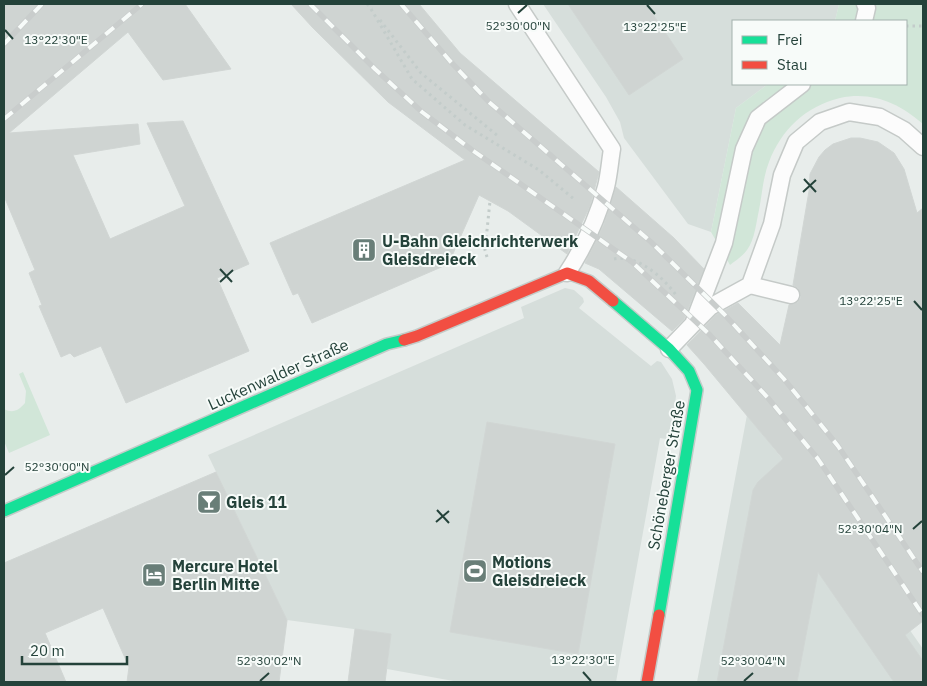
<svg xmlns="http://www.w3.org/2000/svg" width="927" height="686" font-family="'IBM Plex Sans',sans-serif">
  <rect width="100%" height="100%" fill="#e8edeb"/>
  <path fill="#d6dedb" d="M543 4H839L835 21H733V84H768L736 108 711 232 688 224 624 138 620 122 606 97Z
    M565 288 574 290 583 298 584 302 579 308 651 366 657 361 661 362 672 379 676 396 671 436 666 439 660 438 616 682H459L387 669 391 634 287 620 208 455 524 318 521 307Z
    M747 415 846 538 923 649V682H697Z"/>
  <path fill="#d1e6d8" d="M839 4H923V124C899 103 872 91 840 98 806 106 781 130 769 162 763 177 762 195 759 210 756 223 755 239 747 250 743 256 735 261 730 265L711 232 736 108 768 84H906V21H835Z
    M23 372 50 435 9 453 4 441V409C13 414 19 410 25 403L26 391 19 374Z"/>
  <path fill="#cfd4d2" stroke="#d1d6d4" d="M4 4H185L231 69 163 80 128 32 9 133 138 124 140 144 73 155 110 239 185 206 147 123 183 121 249 264 217 278 249 351 126 403 101 346 74 357 70 353 61 357 39 306 42 305 29 273 35 270 4 196Z
    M291 4H419L460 53 599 172 590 206 567 254 508 211 479 195 452 256 446 265 312 323 298 293 293 295 270 243 465 160 388 102 313 28Z
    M568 4H646L683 59 629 95Z
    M851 138H860L878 142 894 153 904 169 917 213 923 208V621L905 635 923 661V682H894L818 572 797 682H717L753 490 758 482 783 459 704 364 687 345 716 315 738 303 780 345 789 305 798 302 801 297 798 288 793 285 809 191 810 174 819 157 825 150 833 144Z
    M616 187 674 238 704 269 684 319 672 331 599 269 585 263 604 224Z
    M487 422 615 444 578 654 450 632Z
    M216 472 287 620 279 682H127L129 667 103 608 45 633 66 682H4V563Z
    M355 629 391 634 385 682H348Z"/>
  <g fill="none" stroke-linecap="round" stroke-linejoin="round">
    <defs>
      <path id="lane" d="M517 4 612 149C610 161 609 175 606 187 598 217 584 247 567 273
        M864 21 867 8 865 4
        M750 285 791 295
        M693 324 710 307 750 285 772 224 782 175 796 142 820 122 849 112 880 117 904 130 923 147
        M669 349 693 324 724 243 744 149 758 118 802 84"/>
      <path id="fast" d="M613 301 669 349 689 371 697 390 659 615
        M4 511 387 344 404 340"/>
      <path id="jam" d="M404 340 417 336 567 273 589 281 613 301
        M647 682 659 615"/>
    </defs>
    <use href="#lane" stroke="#c5cac8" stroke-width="19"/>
    <use href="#fast" stroke="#c3cbc8" stroke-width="14"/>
    <use href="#jam" stroke="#c3cbc8" stroke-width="14"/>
    <path stroke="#c3ccca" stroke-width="3" stroke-dasharray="2.5 4" stroke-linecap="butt" d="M367 4 372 9
      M371 9 412 79 465 125 539 170 574 199
      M380 20 421 73 498 136
      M906 26H923
      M487 257 485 250 490 201
      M614 259C637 254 663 277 676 295"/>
    <use href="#lane" stroke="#fcfcfc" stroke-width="16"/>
    <use href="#fast" stroke="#16e098" stroke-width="11"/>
    <use href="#jam" stroke="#f24e42" stroke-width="11"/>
    <defs>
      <path id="rail" d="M310 4 375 69 422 112 472 150 632 262 710 335 768 398 818 459 923 615
        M401 4 450 61 489 102 651 242 724 314 784 379 838 446 923 572
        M4 44 42 4
        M4 119 142 4"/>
    </defs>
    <use href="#rail" stroke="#c9cdcc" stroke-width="5.5"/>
    <use href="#rail" stroke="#f7fbf9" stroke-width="4" stroke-dasharray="11" stroke-linecap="butt"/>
  </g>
  <path fill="none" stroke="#24423a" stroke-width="2" d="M647 5 655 14M518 13 527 5M5 30 13 39M804 179 816 192M803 192 816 180M220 269 232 282M220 282 233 270M914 301 922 310M5 475 14 467M437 510 449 523M436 522 449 511M913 529 922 521M583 672 591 681M260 681 269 673M744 681 753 673"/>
  <defs>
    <symbol id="building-square" viewBox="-11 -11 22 22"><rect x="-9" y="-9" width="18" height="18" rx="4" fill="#697e78" stroke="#f7fbf9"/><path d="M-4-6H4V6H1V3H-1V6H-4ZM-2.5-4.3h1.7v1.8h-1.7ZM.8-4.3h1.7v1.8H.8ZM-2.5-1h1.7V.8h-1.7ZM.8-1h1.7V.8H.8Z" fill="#fff"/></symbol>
    <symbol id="bar-square" viewBox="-11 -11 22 22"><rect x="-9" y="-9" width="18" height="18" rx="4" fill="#697e78" stroke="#f7fbf9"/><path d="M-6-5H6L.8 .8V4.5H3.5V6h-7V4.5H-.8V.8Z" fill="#fff"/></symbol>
    <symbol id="stadium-square" viewBox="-11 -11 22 22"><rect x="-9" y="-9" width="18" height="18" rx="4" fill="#697e78" stroke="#f7fbf9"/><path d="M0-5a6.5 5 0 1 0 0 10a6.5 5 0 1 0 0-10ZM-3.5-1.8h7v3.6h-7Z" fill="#fff"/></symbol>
    <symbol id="hotel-square" viewBox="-11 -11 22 22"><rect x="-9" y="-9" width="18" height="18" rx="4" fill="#697e78" stroke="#f7fbf9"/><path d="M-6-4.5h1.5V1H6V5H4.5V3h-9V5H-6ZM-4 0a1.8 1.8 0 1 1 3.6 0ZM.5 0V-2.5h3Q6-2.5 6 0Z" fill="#fff"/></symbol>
  </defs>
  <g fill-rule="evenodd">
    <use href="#building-square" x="350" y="236" width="28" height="28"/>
    <use href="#bar-square" x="195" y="488" width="28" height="28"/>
    <use href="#stadium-square" x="461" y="557" width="28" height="28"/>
    <use href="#hotel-square" x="140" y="561" width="28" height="28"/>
  </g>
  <g text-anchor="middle" stroke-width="4" stroke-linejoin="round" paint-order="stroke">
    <g font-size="16" font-weight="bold" fill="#24423a" stroke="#f7fbf9" text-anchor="start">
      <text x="382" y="247">U-Bahn Gleichrichterwerk<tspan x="382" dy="18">Gleisdreieck</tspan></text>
      <text x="226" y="508">Gleis 11</text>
      <text x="492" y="568">Motions<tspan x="492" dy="18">Gleisdreieck</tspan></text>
      <text x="172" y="572">Mercure Hotel<tspan x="172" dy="18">Berlin Mitte</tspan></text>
    </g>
    <g font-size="16" fill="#24423a" stroke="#f7fbf9">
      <text transform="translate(278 374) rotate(-24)" y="6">Luckenwalder Straße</text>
      <text transform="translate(666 475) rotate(-80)" y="6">Schöneberger Straße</text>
    </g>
  </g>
  <g font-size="12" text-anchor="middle" fill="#24423a" stroke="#f7fbf9" stroke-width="4" stroke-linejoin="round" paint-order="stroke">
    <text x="518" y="30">52°30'00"N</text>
    <text x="655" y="31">13°22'25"E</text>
    <text x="56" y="44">13°22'30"E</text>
    <text x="871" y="305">13°22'25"E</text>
    <text x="57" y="471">52°30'00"N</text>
    <text x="870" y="533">52°30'04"N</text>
    <text x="583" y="664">13°22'30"E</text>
    <text x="269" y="665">52°30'02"N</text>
    <text x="753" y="665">52°30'04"N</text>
  </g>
  <rect width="927" height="686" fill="none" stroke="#24423a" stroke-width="10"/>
  <rect x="732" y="20" width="175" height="65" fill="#f7fbf9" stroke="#a3b1ad"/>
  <rect x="742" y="36" width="25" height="8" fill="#16e098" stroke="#a3b1ad"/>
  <text x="777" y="45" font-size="15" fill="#24423a">Frei</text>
  <rect x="742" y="61" width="25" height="8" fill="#f24e42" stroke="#a3b1ad"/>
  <text x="777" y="70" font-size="15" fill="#24423a">Stau</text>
  <path d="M22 656v8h105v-8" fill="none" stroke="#24423a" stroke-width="2.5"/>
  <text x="30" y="656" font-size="15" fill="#24423a" stroke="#f7fbf9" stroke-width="4" paint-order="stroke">20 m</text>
</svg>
